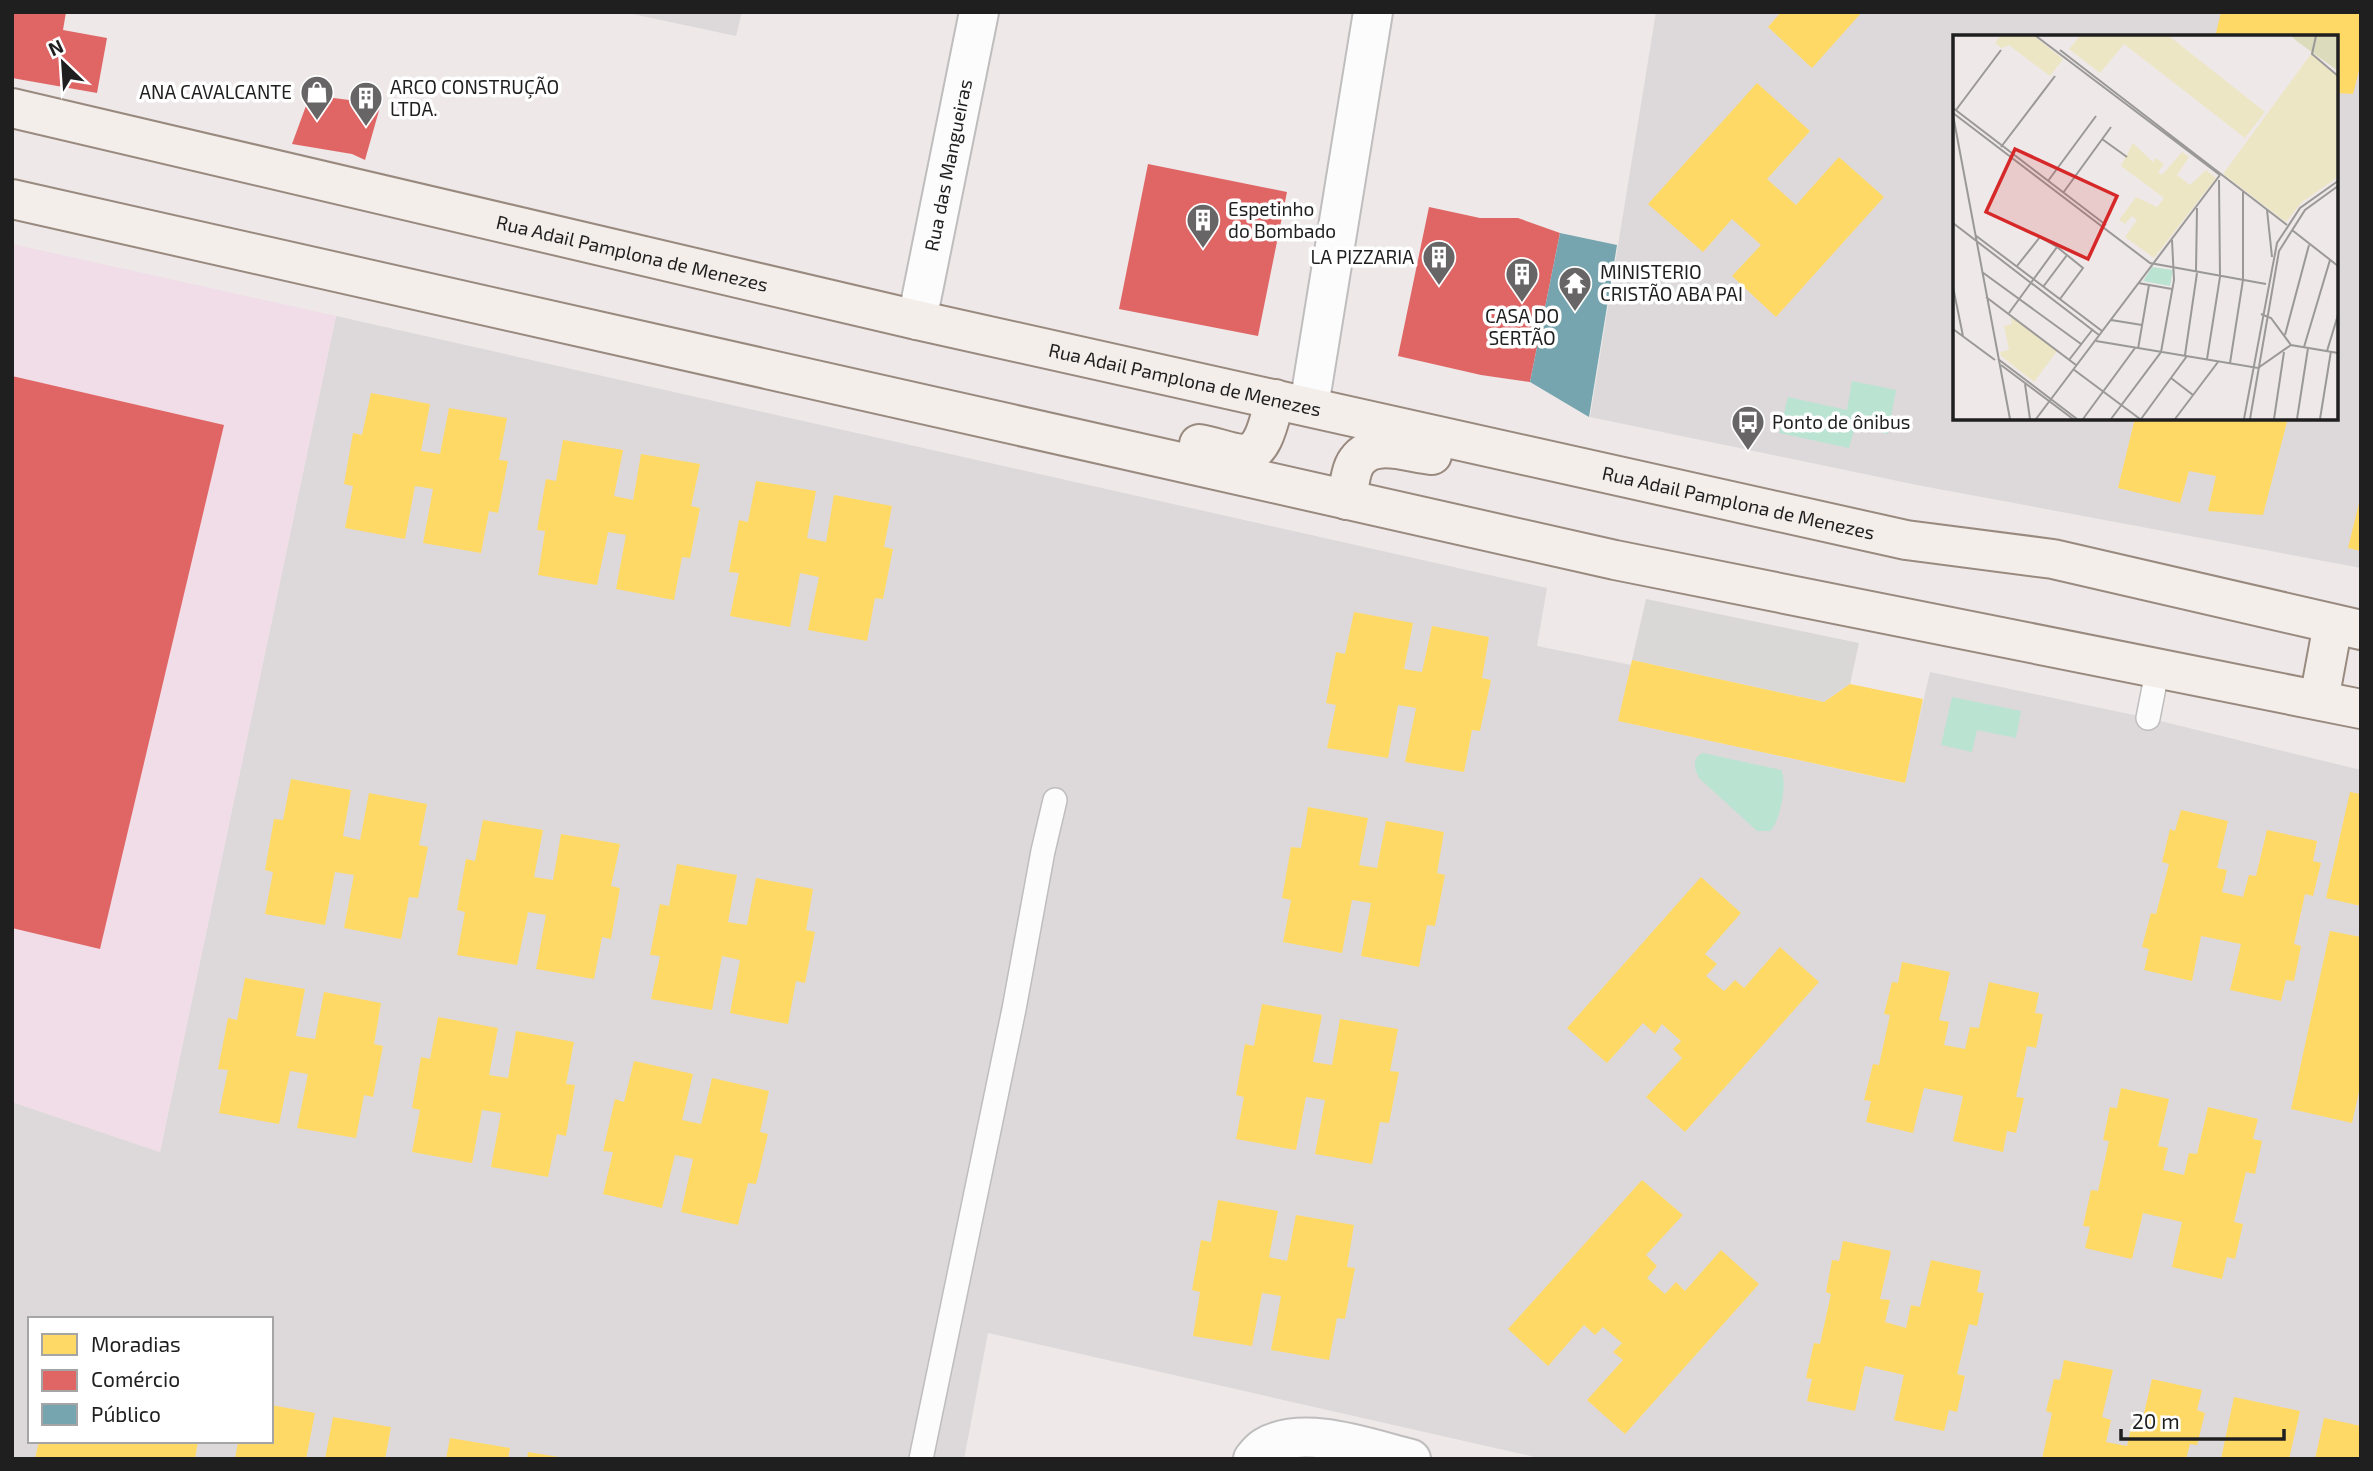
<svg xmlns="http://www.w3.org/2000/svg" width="2373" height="1471" font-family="'Exo 2',sans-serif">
  <rect width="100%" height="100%" fill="#eee8e8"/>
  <path fill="#ddd9da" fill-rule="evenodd" d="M623 12H742L736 36Z
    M1656 12H2361V568L1917 485 1590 417ZM1955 37H2336V418H1955Z
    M336 316 1547 588 1537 646 1631 665 1619 721 1904 783 1930 672 2148 718 2361 770V1459H1544L988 1333 964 1459H12V1102L160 1152ZM30 1319H271V1441H30Z"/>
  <path fill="#f0dde7" d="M12 244 336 316 160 1152 12 1102Z"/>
  <path fill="#dad7d7" d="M1646 599 1859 643 1850 684 1824 702 1632 660Z"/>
  <path fill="#bae3d2" d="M1852 381 1896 390 1888 434 1855 427 1849 448 1779 433 1788 397 1847 410Z
    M1952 697 2021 711 2016 738 1977 730 1972 752 1941 745Z
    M1703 753 1781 770C1788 782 1780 822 1770 831H1757L1700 779C1694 770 1691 758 1703 753Z"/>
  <path fill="#ffd966" d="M1781 12H1862L1812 68 1768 27Z
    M2221 12H2361V63L2353 94 2336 93V37H2215Z
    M1757 83 1810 131 1767 179 1796 205 1839 157 1884 197 1776 317 1732 276 1761 245 1732 219 1703 252 1648 204Z
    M371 393 430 404 421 451 440 454 449 408 507 418 499 460 508 461 498 513 489 511 481 553 423 543 433 489 415 486 405 539 345 528 353 486 344 484 353 433 362 435Z
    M2135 418H2217L2229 421V418H2288L2263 515 2208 511 2216 476 2189 471 2180 503 2118 488Z
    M563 440 623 450 614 496 633 500 641 454 700 464 691 506 700 508 690 558 682 557 674 600 616 589 626 535 608 532 597 585 538 575 545 531 537 530 546 479 556 481Z
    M756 481 816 491 807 538 826 542 834 495 892 506 884 547 893 549 883 599 875 598 867 641 808 630 819 577 800 573 790 627 730 616 739 573 729 572 739 520 748 522Z
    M2360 499 2361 500V551L2348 548Z
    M1354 612 1413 623 1404 669 1422 672 1432 626 1489 637 1482 678 1491 680 1480 731 1472 730 1464 772 1405 762 1416 708 1398 705 1388 758 1327 748 1336 705 1326 703 1336 652 1345 654Z
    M1632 660 1824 702 1850 684 1923 699 1905 783 1618 721Z
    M291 779 351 790 343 836 360 840 369 793 427 804 419 845 428 847 418 898 409 897 401 939 344 928 354 875 335 872 325 925 265 914 273 872 265 870 274 819 283 820Z
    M2350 792 2361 794V906L2326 898Z
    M1308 807 1368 818 1359 865 1377 868 1386 821 1444 832 1437 873 1445 875 1435 926 1427 925 1419 967 1361 956 1371 903 1352 900 1342 953 1283 942 1291 900 1282 898 1291 847 1301 848Z
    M2181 810 2228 821 2217 868 2227 870 2222 892 2243 897 2249 875 2256 876 2267 830 2317 841 2313 861 2321 863 2313 896 2305 894 2294 944 2301 946 2294 981 2286 980 2281 1001 2230 990 2241 944 2201 936 2192 981 2144 970 2149 949 2142 947 2151 913 2156 914 2169 864 2162 862 2170 829 2175 831Z
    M483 820 543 830 534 877 553 880 561 834 620 844 611 886 620 888 611 939 602 937 594 979 536 969 546 915 528 912 517 965 457 955 465 912 457 910 466 859 475 861Z
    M677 864 737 875 728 922 747 925 756 878 813 889 806 930 815 932 805 983 796 981 788 1024 730 1013 740 960 722 956 712 1010 651 999 660 956 650 955 660 904 669 906Z
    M1701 877 1741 913 1705 954 1717 964 1706 976 1724 991 1735 980 1744 988 1780 947 1819 982 1685 1132 1646 1097 1682 1058 1673 1049 1681 1041 1662 1024 1655 1034 1643 1023 1607 1063 1567 1028Z
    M2330 931 2361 937V1083L2352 1123 2291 1109Z
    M1902 962 1950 972 1939 1020 1949 1022 1944 1045 1965 1049 1970 1027 1979 1028 1989 982 2039 993 2035 1013 2043 1014 2036 1048 2027 1046 2016 1097 2024 1098 2016 1133 2007 1131 2003 1152 1953 1141 1963 1096 1924 1088 1913 1133 1866 1122 1871 1101 1864 1100 1873 1064 1879 1065 1890 1015 1884 1014 1892 982 1898 983Z
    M245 978 305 989 296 1036 315 1039 324 992 381 1003 374 1044 383 1046 373 1097 364 1095 356 1138 297 1128 308 1074 290 1071 279 1124 219 1113 228 1070 218 1069 228 1018 237 1020Z
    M1262 1004 1322 1015 1313 1062 1332 1065 1340 1019 1398 1029 1390 1071 1399 1072 1389 1123 1380 1122 1372 1164 1315 1154 1325 1100 1306 1097 1296 1150 1236 1139 1244 1097 1236 1095 1245 1044 1254 1046Z
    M438 1017 498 1028 489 1075 508 1078 516 1031 574 1042 566 1084 575 1085 566 1136 557 1134 548 1177 491 1167 501 1113 482 1110 472 1163 412 1152 420 1110 412 1108 421 1057 430 1059Z
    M634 1061 693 1074 682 1120 701 1124 712 1078 769 1091 760 1132 768 1134 756 1184 748 1183 738 1225 681 1212 693 1159 675 1155 662 1208 603 1194 613 1152 603 1151 615 1099 624 1102Z
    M2121 1088 2169 1099 2158 1146 2168 1148 2163 1170 2184 1175 2189 1153 2197 1154 2208 1107 2258 1119 2253 1139 2262 1141 2255 1174 2246 1172 2234 1222 2243 1224 2235 1259 2227 1257 2222 1279 2172 1267 2182 1222 2143 1213 2132 1259 2085 1248 2090 1227 2083 1226 2091 1190 2098 1191 2109 1141 2103 1140 2110 1107 2117 1108Z
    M1642 1180 1683 1215 1646 1255 1657 1266 1647 1278 1665 1294 1676 1282 1685 1291 1721 1250 1759 1284 1625 1434 1587 1400 1623 1360 1613 1352 1622 1343 1603 1327 1595 1335 1584 1325 1548 1366 1508 1329Z
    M1218 1200 1278 1211 1269 1257 1287 1261 1296 1215 1354 1225 1347 1267 1355 1268 1345 1319 1337 1318 1329 1360 1271 1350 1281 1296 1262 1293 1252 1346 1193 1336 1200 1292 1192 1290 1201 1240 1211 1242Z
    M1843 1241 1891 1251 1880 1299 1890 1300 1885 1322 1906 1328 1911 1305 1920 1307 1931 1260 1981 1271 1977 1292 1984 1293 1977 1326 1969 1324 1957 1374 1965 1376 1957 1412 1949 1410 1944 1431 1894 1420 1904 1375 1865 1366 1855 1411 1807 1401 1812 1379 1806 1378 1814 1343 1820 1344 1831 1294 1826 1292 1832 1260 1839 1261Z
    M2064 1360 2113 1370 2102 1417 2111 1420 2106 1442 2127 1446 2132 1424 2141 1426 2152 1379 2202 1390 2197 1410 2205 1413 2197 1445 2190 1444 2186 1459H2042L2052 1413 2046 1411 2054 1379 2060 1380Z
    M2234 1397 2300 1411 2289 1459H2221Z
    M271 1405 315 1413 306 1459H235L238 1442 247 1444V1441H271Z
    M333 1417 391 1427 385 1459H325Z
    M2324 1418 2361 1426V1459H2315Z
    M450 1438 510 1448 508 1459H446Z
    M39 1441H198L195 1459H35Z
    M528 1452 559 1457V1459H527Z"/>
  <path fill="#e06666" d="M14 12H66L63 30 107 38 97 93 12 78Z
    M310 95 365 102 382 100 365 160 352 154 292 144Z
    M1148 164 1287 192 1258 336 1119 309Z
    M1429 207 1480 218H1518L1560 233 1530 382 1481 375 1398 356Z
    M12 376 224 425 100 949 12 928Z"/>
  <path fill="#76a5af" d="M1560 233 1617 245 1589 417 1530 382Z"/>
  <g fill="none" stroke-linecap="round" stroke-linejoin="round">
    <defs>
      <path id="service" d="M2148 718 2158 667
        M921 1459 1014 1009 1043 851 1055 800"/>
      <g id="minor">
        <path id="s1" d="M917 320 979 12"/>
        <path d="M1309 406 1373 12"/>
        <path d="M1253 1459C1256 1455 1260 1450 1265 1447 1304 1424 1370 1449 1411 1459"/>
      </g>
      <g id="secondary">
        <path id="s2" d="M12 108 917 320 1906 540 2053 559 2361 630"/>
        <path d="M12 199 1615 560 2361 709"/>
        <path d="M1199 444C1214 446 1228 453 1243 454 1265 454 1270 415 1275 399"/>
        <path d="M1347 500C1349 489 1350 470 1357 461 1373 438 1409 453 1432 455"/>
        <path d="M2319 700 2333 624"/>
      </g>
    </defs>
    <use href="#service" stroke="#bfbdbd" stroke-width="26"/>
    <use href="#minor" stroke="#bfbdbd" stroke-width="42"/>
    <use href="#secondary" stroke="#998a7f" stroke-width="42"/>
    <use href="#service" stroke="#fcfcfc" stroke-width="23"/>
    <use href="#minor" stroke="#fcfcfc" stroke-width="38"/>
    <use href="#secondary" stroke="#f4eeeb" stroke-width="38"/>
  </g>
  <defs>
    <symbol id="shop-pin" viewBox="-11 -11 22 30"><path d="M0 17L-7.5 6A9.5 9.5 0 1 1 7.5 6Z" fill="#676565" stroke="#fff"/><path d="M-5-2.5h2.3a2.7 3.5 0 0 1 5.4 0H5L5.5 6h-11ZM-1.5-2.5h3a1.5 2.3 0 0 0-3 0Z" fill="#fff"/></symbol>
    <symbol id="building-pin" viewBox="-11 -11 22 30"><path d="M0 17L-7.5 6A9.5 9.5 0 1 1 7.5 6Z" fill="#676565" stroke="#fff"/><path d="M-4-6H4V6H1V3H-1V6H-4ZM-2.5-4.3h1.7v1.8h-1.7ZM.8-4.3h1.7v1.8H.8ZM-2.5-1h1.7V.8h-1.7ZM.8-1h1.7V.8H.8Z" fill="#fff"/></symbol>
    <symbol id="temple-pin" viewBox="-11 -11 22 30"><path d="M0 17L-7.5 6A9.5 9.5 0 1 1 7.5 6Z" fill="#676565" stroke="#fff"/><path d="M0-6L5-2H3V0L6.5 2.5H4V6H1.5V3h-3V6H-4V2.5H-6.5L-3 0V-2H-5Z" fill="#fff"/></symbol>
    <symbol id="bus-pin" viewBox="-11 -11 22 30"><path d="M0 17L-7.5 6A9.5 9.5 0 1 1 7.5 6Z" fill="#676565" stroke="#fff"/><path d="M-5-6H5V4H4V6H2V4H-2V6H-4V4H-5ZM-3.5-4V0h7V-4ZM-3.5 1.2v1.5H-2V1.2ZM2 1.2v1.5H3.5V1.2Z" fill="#fff"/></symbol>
  </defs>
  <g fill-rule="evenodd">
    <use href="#shop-pin" x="298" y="73" width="38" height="52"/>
    <use href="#building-pin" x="347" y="79" width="38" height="52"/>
    <use href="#building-pin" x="1184" y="201" width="38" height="52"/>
    <use href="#building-pin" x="1420" y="238" width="38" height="52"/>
    <use href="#building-pin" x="1503" y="255" width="38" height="52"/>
    <use href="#temple-pin" x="1556" y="264" width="38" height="52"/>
    <use href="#bus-pin" x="1729" y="403" width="38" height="52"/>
  </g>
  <g text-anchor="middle" stroke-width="7" stroke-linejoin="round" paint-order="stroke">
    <g font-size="19" fill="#1f1f1f" stroke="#fff" text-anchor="start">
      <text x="390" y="94">ARCO CONSTRUÇÃO<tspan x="390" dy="22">LTDA.</tspan></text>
      <text x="292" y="99" text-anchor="end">ANA CAVALCANTE</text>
      <text x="1228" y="216">Espetinho<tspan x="1228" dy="22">do Bombado</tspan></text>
      <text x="1414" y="264" text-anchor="end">LA PIZZARIA</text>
      <text x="1600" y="279">MINISTERIO<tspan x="1600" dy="22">CRISTÃO ABA PAI</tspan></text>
      <text x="1522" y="323" text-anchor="middle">CASA DO<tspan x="1522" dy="22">SERTÃO</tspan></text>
      <text x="1772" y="429">Ponto de ônibus</text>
    </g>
    <g font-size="19" fill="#1f1f1f" stroke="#fff">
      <text dy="7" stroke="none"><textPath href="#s1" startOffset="158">Rua das Mangueiras</textPath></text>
      <text dy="7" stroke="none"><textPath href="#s2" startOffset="637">Rua Adail Pamplona de Menezes</textPath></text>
      <text dy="7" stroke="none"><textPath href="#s2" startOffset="1204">Rua Adail Pamplona de Menezes</textPath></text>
      <text dy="7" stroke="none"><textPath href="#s2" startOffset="1771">Rua Adail Pamplona de Menezes</textPath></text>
    </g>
  </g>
  <g transform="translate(1953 35)">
    <rect width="385" height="385" fill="#eee8e8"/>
    <path d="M47 1H81L110 24 97 41 56 10 48 13 42 8ZM127 1H216L312 77 292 103 171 9 147 38 116 14ZM358 19 385 42V142L349 167 333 187 270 139ZM180 108 200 127 203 123 211 129 205 137 209 140 229 117 236 122 224 140 237 150 253 135 263 143 201 223 172 202 184 185 179 181 172 189 166 185 183 162 204 172 211 163 168 131ZM58 282 104 316 81 347 48 321 47 317 56 315 51 291 59 289Z" fill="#ede6c5"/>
    <path d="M338 1H385V36L345 7Z" fill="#dcdcbc"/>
    <path d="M199 232 220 235 217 251 190 246Z" fill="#bae3d2"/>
    <path fill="none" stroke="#9b9898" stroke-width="2" d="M83 1 267 140M363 1 359 19 385 41M107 15 334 190M0 73 153 190M3 75 48 15M0 78 197 228 313 249M0 80 57 384M149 104 174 122M48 112 102 41M95 146 143 81M110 158 158 92M314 175 319 222M0 188 146 300M339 195 385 231M22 200 149 296M64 231 87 202 104 212 130 233 107 264M243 236 244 173M29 237 128 309M185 248 219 254M0 252 10 301M90 252 114 220M33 262 123 330M56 278 104 212M308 279 318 283 338 310 385 318M158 285 189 290M0 294 42 325M332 300 356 210M143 306 305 333 338 310M351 312 377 225M185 314 196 250M374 316 385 280M232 320 244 238M45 324 124 384M254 324 267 242 266 145M116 325 140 294M277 328 290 245V157M48 330 120 384M120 334 187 384M218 343 240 360M72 349 77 384M83 384 267 140M130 384 182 313M158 384 208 317 221 245 219 205M188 384 234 321M222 384 265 327M291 384 324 208 347 173 385 146M297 384 326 216 352 175 385 151M321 384 331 317M344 384 355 313M367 384 378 316"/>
    <path fill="#d62828" fill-opacity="0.15" stroke="#d62828" stroke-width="3.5" d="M62 114 164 161 135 224 33 177Z"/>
    <rect width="385" height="385" fill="none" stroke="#1f1f1f" stroke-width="3.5"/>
  </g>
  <rect width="2373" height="1471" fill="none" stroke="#1f1f1f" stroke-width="28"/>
  <rect x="28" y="1317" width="245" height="126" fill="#ffffff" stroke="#a5a5a5" stroke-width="2"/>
  <rect x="42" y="1334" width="35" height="21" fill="#ffd966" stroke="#a5a5a5" stroke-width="2"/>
  <text x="91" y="1352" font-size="21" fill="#1f1f1f">Moradias</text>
  <rect x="42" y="1370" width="35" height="21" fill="#e06666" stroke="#a5a5a5" stroke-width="2"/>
  <text x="91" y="1387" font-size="21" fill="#1f1f1f">Comércio</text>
  <rect x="42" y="1404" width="35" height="21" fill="#76a5af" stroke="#a5a5a5" stroke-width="2"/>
  <text x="91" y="1422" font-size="21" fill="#1f1f1f">Público</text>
  <g transform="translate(63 63) rotate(335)" stroke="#ffffff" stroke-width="5" paint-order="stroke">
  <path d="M0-5L12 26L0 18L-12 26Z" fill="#1f1f1f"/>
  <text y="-10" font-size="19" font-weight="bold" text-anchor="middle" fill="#1f1f1f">N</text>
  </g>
  <path d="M2121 1429v10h163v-10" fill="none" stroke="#1f1f1f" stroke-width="3.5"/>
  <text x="2132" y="1429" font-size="21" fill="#1f1f1f" stroke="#ffffff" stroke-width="5" paint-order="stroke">20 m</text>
</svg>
